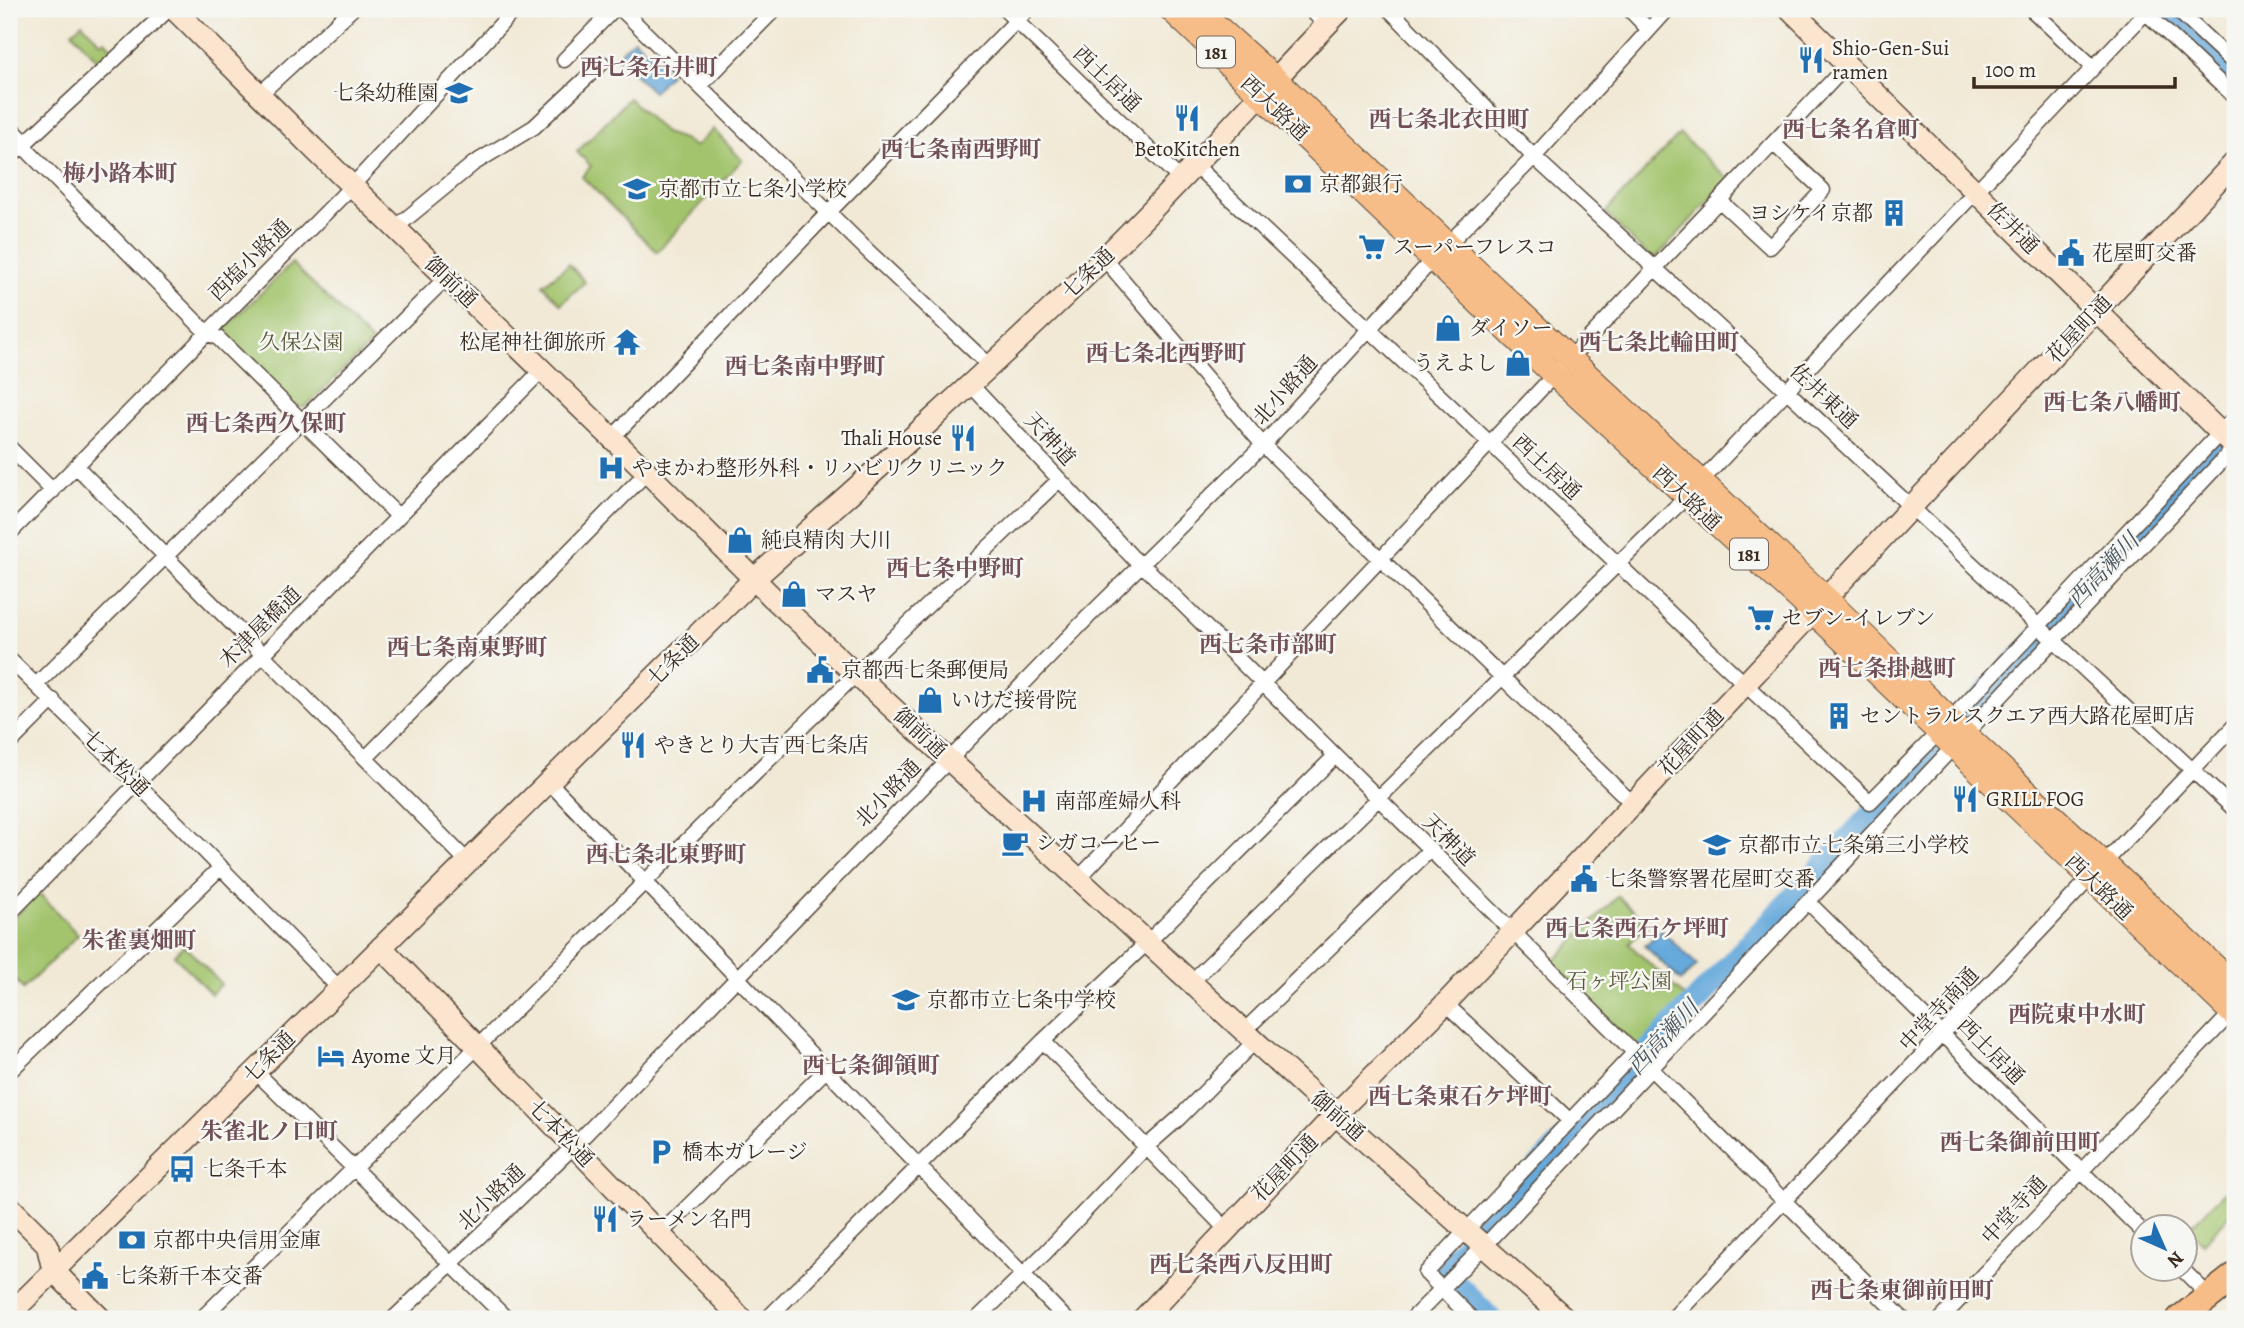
<svg xmlns="http://www.w3.org/2000/svg" width="2244" height="1328" font-family="Alegreya,'Noto Serif JP',serif">
  <rect width="100%" height="100%" fill="#f6f6f2"/>
  <filter id="ink" filterUnits="userSpaceOnUse"><feTurbulence type="fractalNoise" baseFrequency=".0143" numOctaves="2"/><feDisplacementMap in="SourceGraphic" scale="14" xChannelSelector="R" yChannelSelector="G"/><feConvolveMatrix kernelMatrix="1 2 1 2 8 2 1 2 1" color-interpolation-filters="sRGB"/></filter>
  <filter id="wash" filterUnits="userSpaceOnUse"><feTurbulence type="fractalNoise" baseFrequency=".00686" numOctaves="4" result="noise"/><feDisplacementMap in="SourceGraphic" scale="28" xChannelSelector="R" yChannelSelector="G"/><feGaussianBlur stdDeviation="1.57" result="paint"/><feColorMatrix in="noise" values="0 0 0 0 0 0 0 0 0 0 0 0 0 0 0 0 0 1.4 0 .05"/><feComposite in="paint" operator="in"/></filter>
  <g filter="url(#wash)">
    <rect width="100%" height="100%" fill="#f1e9d5"/>
    <path fill="#a3c46d" stroke="#6f7746" stroke-width="2" d="M82 23 101 43 105 40 113 49 99 62 72 32Z
      M629 98 665 133 683 139 695 147 713 129 742 160 657 252 582 177 591 166 577 152Z
      M1680 134 1728 179 1657 257H1649L1605 213Z
      M292 263 372 342 305 407H297L225 335 226 327Z
      M569 264 585 282 561 304 543 285Z
      M39 893 78 935 23 989 9 972V922Z
      M1618 896 1647 925 1629 944 1687 999 1638 1050 1552 963Z
      M184 945 221 984 211 994 174 955Z
      M2235 1181V1209L2203 1243 2188 1229Z"/>
    <path fill="#66a9db" stroke="#506a7c" stroke-width="2" d="M634 39 670 74 653 92 616 57Z
      M1661 930 1697 965 1681 981 1645 946Z"/>
    <g fill="none" stroke-linecap="round" stroke-linejoin="round">
      <path stroke="#66a9db" stroke-width="4.5" d="M2203 474 2205 462"/>
      <path stroke="#66a9db" stroke-width="24" d="M2158 9 2235 82
        M1970 711 2235 430
        M1490 1319 1442 1270 1930 753"/>
    </g>
  </g>
  <g filter="url(#ink)">
    <g fill="none" stroke-linecap="round" stroke-linejoin="round">
      <defs>
        <path id="street" d="M621 9 870 253 991 367
          M1004 9 1180 179
          M1310 9 1326 25
          M1389 9 1534 157 1723 331 2235 810
          M1629 9 1649 30
          M2031 9 2093 67
          M2142 9 2235 97
          M2176 9 2235 64
          M564 60 614 9
          M701 85 775 9
          M260 94 352 9
          M9 126 25 142
          M22 145 207 333 218 338 397 515
          M9 158 169 9
          M1194 164 1870 802 1938 733
          M1719 200 1770 247 1823 190 1773 143
          M395 228 473 164 534 127 602 63
          M1448 244 1534 157 1668 9
          M1104 258 1263 445 1633 804
          M971 385 1133 558 1150 572 1225 646 1903 1319
          M612 438 825 216 1028 9
          M9 447 53 491
          M77 467 469 863
          M9 534 352 186 515 9
          M9 659 178 824 339 988
          M36 685 447 277
          M1950 720 2235 417
          M9 744 53 700
          M366 758 647 472
          M549 782 1066 1319
          M1079 878 1847 65
          M1808 902 2142 1231
          M9 914 542 370
          M1191 982 1686 497 2149 9
          M1446 1004 1570 1121
          M1244 1031 1430 850
          M1043 1041 1227 1230
          M255 1071 507 1319
          M9 1072 221 867
          M659 1235 826 1070
          M2181 1268 2209 1296
          M201 1319 856 674 1059 480
          M393 1319 574 1146 1088 617 1263 445 1434 258
          M767 1319 1043 1041 1154 936 1335 756
          M977 1319 1046 1252 1146 1147 1179 1118 1255 1041
          M1412 1319 1491 1239 2235 447
          M1472 1319 1426 1273 1635 1052
          M1672 1319 2235 725
          M1941 1319 2235 1009"/>
        <path id="secondary" d="M174 9 315 150 647 472 773 598 1319 1100 1566 1319
          M1790 9 2235 447
          M381 947 742 1319
          M9 1206 47 1244 53 1270 101 1319
          M9 1315 754 579C871 475 988 371 1101 261 1184 180 1261 92 1342 9
          M1143 1319 1336 1114 1444 1005 2235 162"/>
        <path id="primary" d="M1170 9 1554 375 1813 612 2235 1016
          M1198 9 1276 79 1448 244 1826 598 1965 734 2235 985"/>
        <path id="highway" d="M2180 1319 2235 1276"/>
      </defs>
      <use href="#street" stroke="#564739" stroke-width="17"/>
      <use href="#secondary" stroke="#564739" stroke-width="24"/>
      <use href="#primary" stroke="#564739" stroke-width="25"/>
      <use href="#highway" stroke="#564739" stroke-width="29"/>
      <use href="#street" stroke="#fff" stroke-width="14"/>
      <use href="#secondary" stroke="#fce5cf" stroke-width="21"/>
      <use href="#primary" stroke="#f7bd88" stroke-width="23"/>
      <use href="#highway" stroke="#f7bd88" stroke-width="26"/>
    </g>
  </g>
  <defs>
    <symbol id="restaurant-bare" viewBox="-9 -9 18 18"><path d="M-5-6h1v4h1v-4h1v4h1v-4h1v5L-1.5 .5V6h-2V.5L-5-1ZM5-6V6H3V1.5H1.5Q1.5-4 5-6Z" fill="#1f6fb2" stroke="#f6f6f2" stroke-width="2.5" paint-order="stroke"/></symbol>
    <symbol id="school-bare" viewBox="-9 -9 18 18"><path d="M0-5L7-2L0 1L-7-2ZM-4 1L0 2.5L4 1V4Q0 6-4 4Z" fill="#1f6fb2" stroke="#f6f6f2" stroke-width="2.5" paint-order="stroke"/></symbol>
    <symbol id="bank-bare" viewBox="-9 -9 18 18"><path d="M-6-4H6V4H-6ZM0-2.3a2.3 2.3 0 1 0 0 4.6a2.3 2.3 0 1 0 0-4.6Z" fill="#1f6fb2" stroke="#f6f6f2" stroke-width="2.5" paint-order="stroke"/></symbol>
    <symbol id="building-bare" viewBox="-9 -9 18 18"><path d="M-4-6H4V6H1V3H-1V6H-4ZM-2.5-4.3h1.7v1.8h-1.7ZM.8-4.3h1.7v1.8H.8ZM-2.5-1h1.7V.8h-1.7ZM.8-1h1.7V.8H.8Z" fill="#1f6fb2" stroke="#f6f6f2" stroke-width="2.5" paint-order="stroke"/></symbol>
    <symbol id="supermarket-bare" viewBox="-9 -9 18 18"><path d="M-6-5.5h2.5l.6 2H6L4.5 2H-2.5L-4.4-4H-6ZM-1.5 3.2a1.3 1.3 0 1 0 .1 0ZM3 3.2a1.3 1.3 0 1 0 .1 0Z" fill="#1f6fb2" stroke="#f6f6f2" stroke-width="2.5" paint-order="stroke"/></symbol>
    <symbol id="civic-bare" viewBox="-9 -9 18 18"><path d="M-.6-6.5H3V-4.5H.6V-3L4-1V1h2V6H-6V1h2V-1L-.6-3ZM-1.2 2.5V6h2.4V2.5Z" fill="#1f6fb2" stroke="#f6f6f2" stroke-width="2.5" paint-order="stroke"/></symbol>
    <symbol id="shop-bare" viewBox="-9 -9 18 18"><path d="M-5-2.5h2.3a2.7 3.5 0 0 1 5.4 0H5L5.5 6h-11ZM-1.5-2.5h3a1.5 2.3 0 0 0-3 0Z" fill="#1f6fb2" stroke="#f6f6f2" stroke-width="2.5" paint-order="stroke"/></symbol>
    <symbol id="temple-bare" viewBox="-9 -9 18 18"><path d="M0-6L5-2H3V0L6.5 2.5H4V6H1.5V3h-3V6H-4V2.5H-6.5L-3 0V-2H-5Z" fill="#1f6fb2" stroke="#f6f6f2" stroke-width="2.5" paint-order="stroke"/></symbol>
    <symbol id="hospital-bare" viewBox="-9 -9 18 18"><path d="M-5-5h3v3.5h4V-5h3V5h-3V1.5h-4V5h-3Z" fill="#1f6fb2" stroke="#f6f6f2" stroke-width="2.5" paint-order="stroke"/></symbol>
    <symbol id="cafe-bare" viewBox="-9 -9 18 18"><path d="M-5.5-4.5H6V0H3Q3 3.5 0 3.5H-2.5Q-5.5 3.5-5.5 0ZM3-3.2v2h1.7v-2ZM-6 4.5H4V6H-6Z" fill="#1f6fb2" stroke="#f6f6f2" stroke-width="2.5" paint-order="stroke"/></symbol>
    <symbol id="hotel-bare" viewBox="-9 -9 18 18"><path d="M-6-4.5h1.5V1H6V5H4.5V3h-9V5H-6ZM-4 0a1.8 1.8 0 1 1 3.6 0ZM.5 0V-2.5h3Q6-2.5 6 0Z" fill="#1f6fb2" stroke="#f6f6f2" stroke-width="2.5" paint-order="stroke"/></symbol>
    <symbol id="parking-bare" viewBox="-9 -9 18 18"><path d="M-3.5-5.5H1a3.5 3.5 0 0 1 0 7H-1V5.5H-3.5ZM-1-3.4V-.6H.8a1.4 1.4 0 0 0 0-2.8Z" fill="#1f6fb2" stroke="#f6f6f2" stroke-width="2.5" paint-order="stroke"/></symbol>
    <symbol id="bus-bare" viewBox="-9 -9 18 18"><path d="M-5-6H5V4H4V6H2V4H-2V6H-4V4H-5ZM-3.5-4V0h7V-4ZM-3.5 1.2v1.5H-2V1.2ZM2 1.2v1.5H3.5V1.2Z" fill="#1f6fb2" stroke="#f6f6f2" stroke-width="2.5" paint-order="stroke"/></symbol>
  </defs>
  <g fill-rule="evenodd">
    <use href="#restaurant-bare" x="1792" y="41" width="38" height="38"/>
    <use href="#school-bare" x="440" y="74" width="38" height="38"/>
    <use href="#restaurant-bare" x="1168" y="99" width="38" height="38"/>
    <use href="#bank-bare" x="1279" y="165" width="38" height="38"/>
    <use href="#school-bare" x="618" y="170" width="38" height="38"/>
    <use href="#building-bare" x="1875" y="194" width="38" height="38"/>
    <use href="#supermarket-bare" x="1353" y="228" width="38" height="38"/>
    <use href="#civic-bare" x="2052" y="234" width="38" height="38"/>
    <use href="#shop-bare" x="1429" y="309" width="38" height="38"/>
    <use href="#temple-bare" x="608" y="323" width="38" height="38"/>
    <use href="#shop-bare" x="1499" y="344" width="38" height="38"/>
    <use href="#restaurant-bare" x="944" y="419" width="38" height="38"/>
    <use href="#hospital-bare" x="592" y="449" width="38" height="38"/>
    <use href="#shop-bare" x="721" y="521" width="38" height="38"/>
    <use href="#shop-bare" x="775" y="575" width="38" height="38"/>
    <use href="#supermarket-bare" x="1742" y="599" width="38" height="38"/>
    <use href="#civic-bare" x="801" y="651" width="38" height="38"/>
    <use href="#shop-bare" x="911" y="681" width="38" height="38"/>
    <use href="#building-bare" x="1820" y="697" width="38" height="38"/>
    <use href="#restaurant-bare" x="614" y="726" width="38" height="38"/>
    <use href="#restaurant-bare" x="1946" y="780" width="38" height="38"/>
    <use href="#hospital-bare" x="1015" y="782" width="38" height="38"/>
    <use href="#cafe-bare" x="996" y="824" width="38" height="38"/>
    <use href="#school-bare" x="1698" y="826" width="38" height="38"/>
    <use href="#civic-bare" x="1565" y="860" width="38" height="38"/>
    <use href="#school-bare" x="887" y="981" width="38" height="38"/>
    <use href="#hotel-bare" x="312" y="1037" width="38" height="38"/>
    <use href="#parking-bare" x="642" y="1133" width="38" height="38"/>
    <use href="#bus-bare" x="163" y="1150" width="38" height="38"/>
    <use href="#restaurant-bare" x="586" y="1200" width="38" height="38"/>
    <use href="#bank-bare" x="113" y="1221" width="38" height="38"/>
    <use href="#civic-bare" x="76" y="1257" width="38" height="38"/>
  </g>
  <g text-anchor="middle" stroke-width="5" stroke-linejoin="round" paint-order="stroke">
    <g fill="#f6f6f2" stroke="#73675e" stroke-width="2">
      <rect x="1197" y="36.5" width="38" height="31" rx="5"/>
      <rect x="1730" y="538.5" width="38" height="31" rx="5"/>
    </g>
    <g font-size="19" font-weight="bold" fill="#3b2a1e">
      <text x="1216" y="59">181</text>
      <text x="1749" y="561">181</text>
    </g>
    <g font-size="21" fill="#3b2a1e" stroke="#f6f6f2" text-anchor="start">
      <text x="1832" y="55">Shio-Gen-Sui<tspan x="1832" dy="24">ramen</tspan></text>
      <text x="438" y="100" text-anchor="end">七条幼稚園</text>
      <text x="1187" y="156" text-anchor="middle">BetoKitchen</text>
      <text x="1319" y="191">京都銀行</text>
      <text x="658" y="196">京都市立七条小学校</text>
      <text x="1873" y="220" text-anchor="end">ヨシケイ京都</text>
      <text x="1393" y="254">スーパーフレスコ</text>
      <text x="2092" y="260">花屋町交番</text>
      <text x="1469" y="335">ダイソー</text>
      <text x="606" y="349" text-anchor="end">松尾神社御旅所</text>
      <text x="1497" y="370" text-anchor="end">うえよし</text>
      <text x="942" y="445" text-anchor="end">Thali House</text>
      <text x="632" y="475">やまかわ整形外科・リハビリクリニック</text>
      <text x="761" y="547">純良精肉 大川</text>
      <text x="815" y="601">マスヤ</text>
      <text x="1782" y="625">セブン-イレブン</text>
      <text x="841" y="677">京都西七条郵便局</text>
      <text x="951" y="707">いけだ接骨院</text>
      <text x="1860" y="723">セントラルスクエア西大路花屋町店</text>
      <text x="654" y="752">やきとり大吉 西七条店</text>
      <text x="1986" y="806">GRILL FOG</text>
      <text x="1055" y="808">南部産婦人科</text>
      <text x="1036" y="850">シガコーヒー</text>
      <text x="1738" y="852">京都市立七条第三小学校</text>
      <text x="1605" y="886">七条警察署花屋町交番</text>
      <text x="927" y="1007">京都市立七条中学校</text>
      <text x="352" y="1063">Ayome 文月</text>
      <text x="682" y="1159">橋本ガレージ</text>
      <text x="203" y="1176">七条千本</text>
      <text x="626" y="1226">ラーメン名門</text>
      <text x="153" y="1247">京都中央信用金庫</text>
      <text x="116" y="1283">七条新千本交番</text>
    </g>
    <g font-size="21" fill="#3b2a1e" stroke="#f6f6f2">
      <text transform="translate(1107 79) rotate(44)" y="7">西土居通</text>
      <text transform="translate(1275 108) rotate(43)" y="7">西大路通</text>
      <text transform="translate(2013 228) rotate(45)" y="7">佐井通</text>
      <text transform="translate(250 260) rotate(-45)" y="7">西塩小路通</text>
      <text transform="translate(1088 273) rotate(-44)" y="7">七条通</text>
      <text transform="translate(451 282) rotate(44)" y="7">御前通</text>
      <text transform="translate(2079 329) rotate(-47)" y="7">花屋町通</text>
      <text transform="translate(1285 390) rotate(-48)" y="7">北小路通</text>
      <text transform="translate(1824 396) rotate(43)" y="7">佐井東通</text>
      <text transform="translate(1050 439) rotate(47)" y="7">天神道</text>
      <text transform="translate(1547 467) rotate(43)" y="7">西土居通</text>
      <text transform="translate(1687 498) rotate(43)" y="7">西大路通</text>
      <text transform="translate(260 627) rotate(-45)" y="7">木津屋橋通</text>
      <text transform="translate(673 660) rotate(-45)" y="7">七条通</text>
      <text transform="translate(920 733) rotate(43)" y="7">御前通</text>
      <text transform="translate(1691 742) rotate(-47)" y="7">花屋町通</text>
      <text transform="translate(116 763) rotate(45)" y="7">七本松通</text>
      <text transform="translate(888 793) rotate(-46)" y="7">北小路通</text>
      <text transform="translate(1449 840) rotate(45)" y="7">天神道</text>
      <text transform="translate(2099 887) rotate(44)" y="7">西大路通</text>
      <text transform="translate(1939 1009) rotate(-47)" y="7">中堂寺南通</text>
      <text transform="translate(1991 1051) rotate(45)" y="7">西土居通</text>
      <text transform="translate(269 1057) rotate(-45)" y="7">七条通</text>
      <text transform="translate(1338 1116) rotate(41)" y="7">御前通</text>
      <text transform="translate(561 1133) rotate(46)" y="7">七本松通</text>
      <text transform="translate(1285 1168) rotate(-46)" y="7">花屋町通</text>
      <text transform="translate(491 1197) rotate(-44)" y="7">北小路通</text>
      <text transform="translate(2014 1210) rotate(-47)" y="7">中堂寺通</text>
    </g>
    <g font-size="21" fill="#5a5836" stroke="#f6f6f2">
      <text x="301" y="349">久保公園</text>
      <text x="1619" y="988">石ヶ坪公園</text>
    </g>
    <g font-size="23" font-weight="bold" fill="#715056" stroke="#f6f6f2">
      <text x="649" y="75">西七条石井町</text>
      <text x="1449" y="127">西七条北衣田町</text>
      <text x="1851" y="137">西七条名倉町</text>
      <text x="961" y="157">西七条南西野町</text>
      <text x="120" y="181">梅小路本町</text>
      <text x="1659" y="350">西七条比輪田町</text>
      <text x="1166" y="361">西七条北西野町</text>
      <text x="805" y="374">西七条南中野町</text>
      <text x="2112" y="410">西七条八幡町</text>
      <text x="266" y="431">西七条西久保町</text>
      <text x="955" y="576">西七条中野町</text>
      <text x="1268" y="652">西七条市部町</text>
      <text x="467" y="655">西七条南東野町</text>
      <text x="1887" y="676">西七条掛越町</text>
      <text x="666" y="862">西七条北東野町</text>
      <text x="1637" y="936">西七条西石ケ坪町</text>
      <text x="139" y="948">朱雀裏畑町</text>
      <text x="2077" y="1022">西院東中水町</text>
      <text x="871" y="1073">西七条御領町</text>
      <text x="1460" y="1104">西七条東石ケ坪町</text>
      <text x="269" y="1139">朱雀北ノ口町</text>
      <text x="2020" y="1150">西七条御前田町</text>
      <text x="1241" y="1272">西七条西八反田町</text>
      <text x="1902" y="1298">西七条東御前田町</text>
    </g>
    <g font-size="23" font-style="italic" fill="#4a5660" stroke="#f6f6f2">
      <text transform="translate(2103 570) rotate(-47)" y="8">西高瀬川</text>
      <text transform="translate(1663 1037) rotate(-47)" y="8">西高瀬川</text>
    </g>
  </g>
  <rect width="2244" height="1328" fill="none" stroke="#f6f6f2" stroke-width="35"/>
  <g transform="translate(2164 1248) rotate(135)"><circle r="33" fill="#f6f6f2" stroke="#aba49d" stroke-width="2"/>
  <path d="M0-5L12 26L0 18L-12 26Z" fill="#1f6fb2"/>
  <text y="-10" font-size="19" font-weight="bold" text-anchor="middle" fill="#3b2a1e">N</text>
  </g>
  <path d="M1974 77v10h201v-10" fill="none" stroke="#3b2a1e" stroke-width="3.5"/>
  <text x="1985" y="77" font-size="21" fill="#3b2a1e" stroke="#f6f6f2" stroke-width="5" paint-order="stroke">100 m</text>
</svg>
